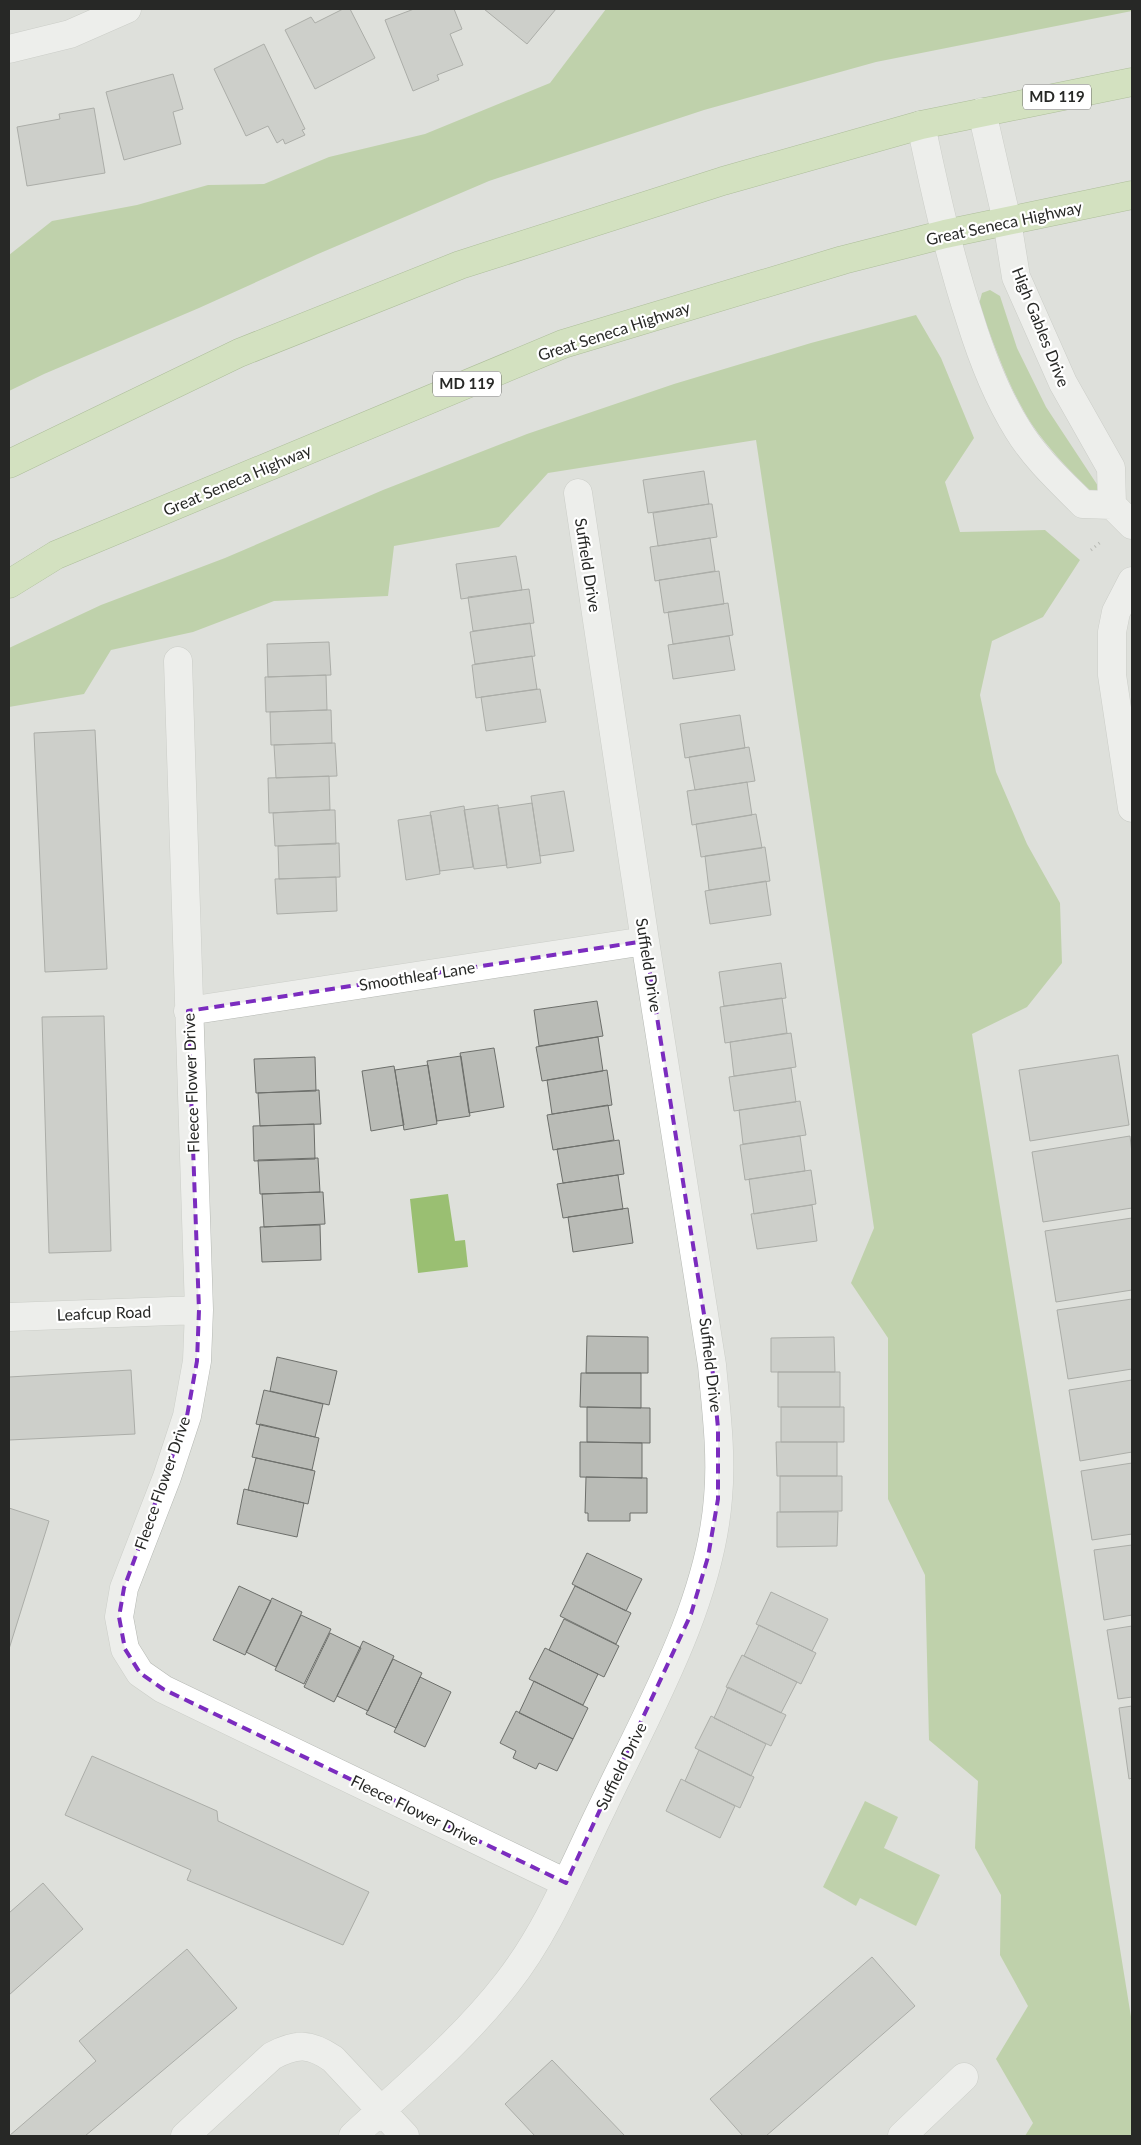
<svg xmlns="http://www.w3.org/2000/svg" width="1141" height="2145" font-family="Lato,sans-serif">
  <rect width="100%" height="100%" fill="#dee0db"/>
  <path fill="#9abf72" d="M606 9H1132V11L876 62 704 110 489 181 318 254 199 308 44 374 9 391V255L52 221 137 205 208 185 264 184 329 157 425 134 550 83Z
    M990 290 1000 296 1017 348 1046 407 1102 492 1095 495C1072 473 1049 450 1031 423 1008 387 994 344 979 304L982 293Z
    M916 315 941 358 974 438 945 482 960 532 1045 530 1080 560 1043 617 992 641 980 695 996 772 1027 844 1060 903 1062 963 1027 1007 972 1034 1132 2023V2136H1025L1033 2123 996 2059 1028 2006 1000 1955 1001 1895 975 1848 978 1781 929 1740 925 1575 888 1499V1338L851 1283 874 1228 756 440 548 473 499 527 394 546 388 596 274 601 193 632 111 650 84 694 9 707V648L101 605 225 558 383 490 527 434 674 384 811 343Z
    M448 1194 455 1241 465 1240 468 1267 418 1273 410 1199Z
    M865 1801 898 1817 884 1848 940 1875 916 1926 860 1898 856 1906 823 1887Z"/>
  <path fill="#b9bbb6" stroke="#6d6f6b" d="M343 9H350L375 58 315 89 285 30 311 17 315 23Z
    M414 9H454L462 29 450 34 463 65 437 75 439 80 413 91 385 20Z
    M484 9H556L527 44Z
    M264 44 305 129 302 130 305 135 285 144 283 139 277 143 268 126 246 136 214 69Z
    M173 74 183 109 173 112 181 144 124 160 106 92Z
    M94 108 105 173 27 186 17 127 60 119 59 114Z
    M704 471 709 504 648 513 643 480Z
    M709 504H712L717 537 658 546 653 513Z
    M710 538 715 571 655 581 650 547Z
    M516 556 522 590 461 599 456 564Z
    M719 571 724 604 664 613 659 580Z
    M529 589 534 623 473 631 468 597Z
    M728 603 733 635 673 644 668 612Z
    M530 623 535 656 475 664 470 632Z
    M729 636 735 670 673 679 668 645Z
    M329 642 331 675 268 677 267 644Z
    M532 656 537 689 476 698 472 665Z
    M326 675 327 710 266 712 265 677Z
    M540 689 546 722 486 731 481 697Z
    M327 710H331L332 743 271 745 270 712Z
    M740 715 745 748 685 758 680 724Z
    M95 730 107 969 45 972 34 733Z
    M335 743 337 776 276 778 274 745Z
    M749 747 755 781 695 790 689 757Z
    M329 776 330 810 269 813 268 778Z
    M747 782 752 815 692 825 687 791Z
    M564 791 574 851 540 856 531 796Z
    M532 803 541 863 507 868 498 808Z
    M498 805 507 865 474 869 464 810Z
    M464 806 473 867 440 871 430 812Z
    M330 810H335L336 844 275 846 273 813Z
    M756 814 762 848 701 857 696 824Z
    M431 815 440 874 406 880 398 820Z
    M339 843 340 877 279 879 278 846Z
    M765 847 770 881 709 890 705 856Z
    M336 877 337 911 277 914 275 879Z
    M766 881 771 915 710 924 705 891Z
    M781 963 786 998 724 1006 719 972Z
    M782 998 787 1033 725 1043 720 1007Z
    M597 1001 603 1036 539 1046 534 1010Z
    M104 1016 111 1251 49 1253 42 1017Z
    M791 1033 796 1067 734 1076 730 1042Z
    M598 1037 603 1071 542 1081 536 1047Z
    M494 1048 504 1107 469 1113 460 1053Z
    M1118 1055 1129 1125 1030 1141 1019 1070Z
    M461 1056 470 1116 437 1121 427 1061Z
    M315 1057 316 1091 256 1093 254 1059Z
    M428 1065 437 1124 404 1130 395 1070Z
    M394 1066 404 1125 371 1131 362 1071Z
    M791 1068 796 1102 734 1111 729 1077Z
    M607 1070 612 1105 552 1114 547 1080Z
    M319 1090 321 1124 260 1126 258 1093Z
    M800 1101 806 1135 743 1144 739 1110Z
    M608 1105 614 1140 553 1150 547 1115Z
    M314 1124 315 1159 254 1161 253 1126Z
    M800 1136 805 1171 745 1180 740 1145Z
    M1130 1136 1132 1153V1208L1043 1222 1032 1152Z
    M619 1140 624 1174 563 1183 557 1149Z
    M318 1158 320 1192 260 1194 258 1160Z
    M811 1170 816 1204 754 1214 749 1179Z
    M618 1175 623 1209 563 1218 557 1184Z
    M323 1192 325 1224 264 1227 262 1194Z
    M812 1205 817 1241 757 1249 751 1214Z
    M628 1208 633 1243 573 1252 568 1217Z
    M1132 1218V1290L1056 1302 1045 1231Z
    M320 1225 321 1260 262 1262 260 1227Z
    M1132 1299V1369L1068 1379 1057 1310Z
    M587 1336 648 1337V1373H586Z
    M834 1337 835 1372H771V1338Z
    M277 1357 337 1371 329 1405 270 1391Z
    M131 1370 135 1434 9 1440V1377Z
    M778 1372H840V1407H778Z
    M581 1373H641V1408L580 1407Z
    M1132 1380V1452L1080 1461 1069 1390Z
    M264 1390 323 1404 315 1437 256 1424Z
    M587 1407 650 1408V1443L587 1442Z
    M781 1407H844V1442H781Z
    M260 1424 319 1438 312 1470 252 1457Z
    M580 1442 642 1443V1478L580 1477Z
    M776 1442H837V1476H777Z
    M256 1458 315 1471 308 1504 248 1490Z
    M1132 1463V1534L1092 1540 1081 1471Z
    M780 1476H842V1511L780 1512Z
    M586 1477 647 1478V1513H630V1521H588V1513H585Z
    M244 1489 304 1503 297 1537 237 1524Z
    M9 1508 49 1521 9 1649Z
    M777 1512H838L837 1546 777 1547Z
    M1132 1545V1615L1104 1620 1094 1550Z
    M587 1553 642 1579 626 1611 572 1584Z
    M239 1586 271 1601 245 1655 213 1640Z
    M575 1586 631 1613 616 1644 560 1616Z
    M771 1592 828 1619 812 1651 756 1624Z
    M272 1598 302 1612 276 1667 246 1652Z
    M301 1615 331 1629 304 1684 275 1670Z
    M564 1619 619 1646 604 1677 549 1650Z
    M759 1625 816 1653 801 1684 744 1656Z
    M1132 1626V1697L1118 1699 1107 1630Z
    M330 1633 361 1648 334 1702 304 1687Z
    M363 1641 394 1656 368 1711 337 1696Z
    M545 1648 598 1674 583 1705 529 1679Z
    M742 1655 797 1682 781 1713 726 1687Z
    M393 1659 422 1673 396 1728 366 1714Z
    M420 1677 451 1692 425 1747 394 1732Z
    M534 1681 588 1708 573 1739 519 1713Z
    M728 1687 786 1715 771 1746 714 1718Z
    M1132 1706V1778L1129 1779 1119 1708Z
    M516 1711 573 1739 557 1771 539 1763 536 1769 513 1758 516 1751 500 1743Z
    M711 1716 766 1744 751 1776 695 1748Z
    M699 1750 754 1777 740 1808 685 1781Z
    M92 1756 217 1811 218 1821 369 1892 343 1945 187 1880 191 1870 65 1815Z
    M681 1779 735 1806 720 1838 666 1811Z
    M43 1883 83 1929 9 1995V1913Z
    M187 1949 237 2008 85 2136H9L96 2061 79 2041Z
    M872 1957 915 2006 766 2136H743L710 2099Z
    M552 2060 625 2136H535L505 2104Z"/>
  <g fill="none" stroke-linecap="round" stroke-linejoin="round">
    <defs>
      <path id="minor" d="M9 49 70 34 127 9
        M921 125C935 191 949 255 970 319 982 358 996 395 1018 430 1035 458 1060 481 1083 504L1112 505 1111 468 1063 383 1016 277 1007 221 982 112
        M1112 505 1132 525
        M1132 581 1116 612 1112 632V675L1132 808
        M178 661 199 1310 197 1361 187 1416 167 1477 124 1588 119 1617 125 1649 140 1673 163 1689 566 1883
        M188 1011 645 941
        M9 1317 199 1310
        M185 2136 272 2056C297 2043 310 2043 333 2059L405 2136
        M353 2136C406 2087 463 2040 507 1983 548 1931 573 1867 602 1808 647 1713 710 1605 718 1498 722 1454 716 1409 712 1365L645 941 578 493
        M902 2136 964 2077"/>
      <path id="major" d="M9 464 239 353 460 265 723 181 921 125 1132 82
        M9 584 56 555 563 344 843 260 945 234 1132 195"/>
    </defs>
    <use href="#minor" stroke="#b5b8b3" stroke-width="29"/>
    <use href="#major" stroke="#74954e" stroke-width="29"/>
    <path stroke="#888a86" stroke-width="3" stroke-dasharray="1 4" stroke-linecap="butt" d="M1091 550 1102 541"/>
    <use href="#minor" stroke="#fff" stroke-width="28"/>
    <use href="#major" stroke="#c5e3a1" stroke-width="28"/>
  </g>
  <path d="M0 0H1141V2145H0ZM645 941 712 1365 718 1428V1499L708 1557 691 1614 566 1883 163 1689 140 1673 125 1649 119 1617 124 1588 187 1416 197 1361 199 1310 188 1011Z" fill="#dee0db" fill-opacity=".55" fill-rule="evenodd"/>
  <path fill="none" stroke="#7b2cbf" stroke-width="4" stroke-dasharray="10 6" stroke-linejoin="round" d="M645 941 712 1365 718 1428V1499L708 1557 691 1614 566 1883 163 1689 140 1673 125 1649 119 1617 124 1588 187 1416 197 1361 199 1310 188 1011Z"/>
  <g text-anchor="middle" stroke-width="4.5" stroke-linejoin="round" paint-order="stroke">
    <g fill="#fff" stroke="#686867" stroke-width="1">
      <rect x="1023" y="84.5" width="68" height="25" rx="4"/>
      <rect x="433" y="371.5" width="68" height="25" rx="4"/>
    </g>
    <g font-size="15" font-weight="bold" fill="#272826">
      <text x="1057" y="102">MD 119</text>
      <text x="467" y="389">MD 119</text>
    </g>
    <g font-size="16" fill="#272826" stroke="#fff">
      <text transform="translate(1004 223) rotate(-12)" y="6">Great Seneca Highway</text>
      <text transform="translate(1041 327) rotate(68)" y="6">High Gables Drive</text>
      <text transform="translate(614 331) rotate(-18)" y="6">Great Seneca Highway</text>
      <text transform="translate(237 480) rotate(-23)" y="6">Great Seneca Highway</text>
      <text transform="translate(588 565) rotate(81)" y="6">Suffield Drive</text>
      <text transform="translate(649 965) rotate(81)" y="6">Suffield Drive</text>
      <text transform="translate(417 976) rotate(-9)" y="6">Smoothleaf Lane</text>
      <text transform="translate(191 1083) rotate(-92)" y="6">Fleece Flower Drive</text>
      <text transform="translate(104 1313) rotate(-2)" y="6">Leafcup Road</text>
      <text transform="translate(711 1365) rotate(83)" y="6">Suffield Drive</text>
      <text transform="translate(162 1483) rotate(-71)" y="6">Fleece Flower Drive</text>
      <text transform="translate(621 1766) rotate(-64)" y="6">Suffield Drive</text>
      <text transform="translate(415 1810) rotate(26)" y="6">Fleece Flower Drive</text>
    </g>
  </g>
  <rect width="1141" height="2145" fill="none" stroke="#272826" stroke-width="20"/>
</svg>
